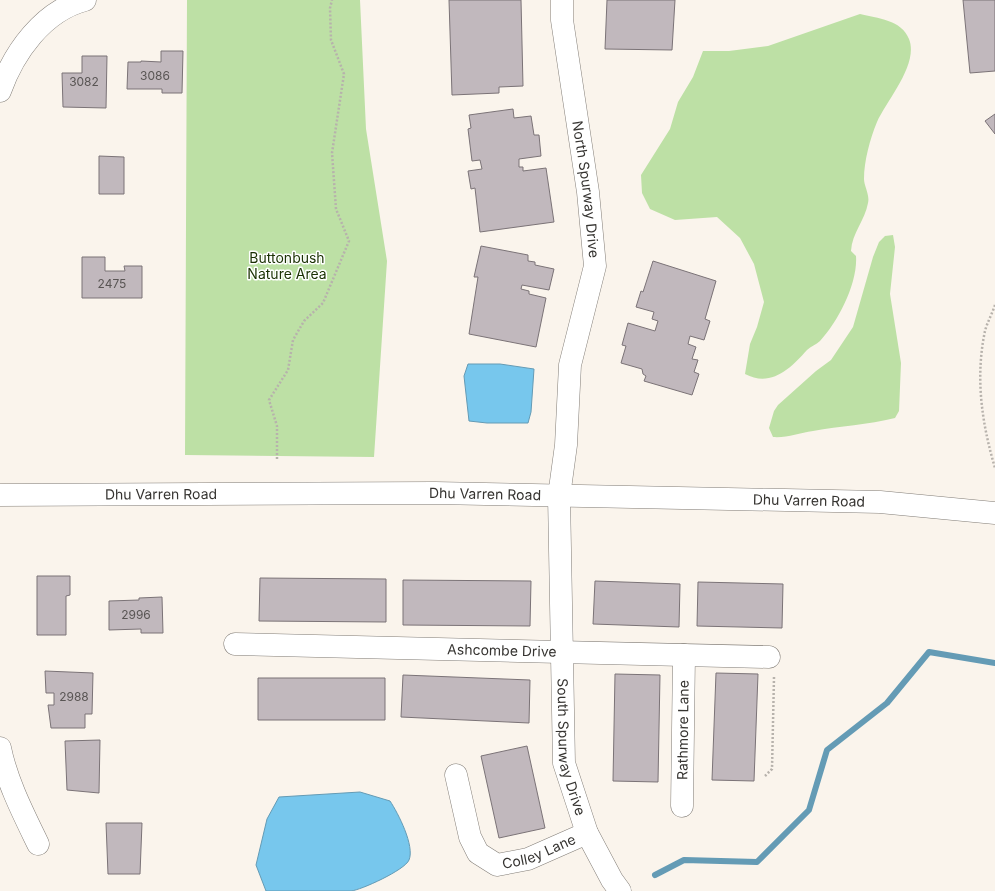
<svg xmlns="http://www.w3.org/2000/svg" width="995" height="891" font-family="Inter,sans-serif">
  <rect width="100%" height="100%" fill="#faf4ec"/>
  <path fill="#bde0a5" d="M187 0H360L366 129 387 261 374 457 185 455Z
    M860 14C877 18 902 20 909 39 919 64 887 100 877 122 870 139 864 161 864 179 864 186 870 195 868 203 865 220 852 233 851 251L856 256C858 283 838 322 820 341 816 345 811 346 807 350 791 368 771 388 745 374L750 344 757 327 764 302 754 264 740 238 717 217 675 220 650 209 642 193 641 175 670 129 678 102 693 77 703 51H729L768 46Z
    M893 235 895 247 890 294 901 363 899 411 895 418C868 425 840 426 813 431 799 433 787 438 773 437L769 428 774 411 778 405 816 371 831 360 853 327 873 257 879 242 885 236Z"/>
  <path fill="#77c7ed" stroke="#649bb5" d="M468 364H500L534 369 531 412 528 423H487L469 421 464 376Z
    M360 792 390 801C398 813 415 846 409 860 405 870 361 890 351 891 323 891 294 891 266 891L256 865 267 819 279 797Z"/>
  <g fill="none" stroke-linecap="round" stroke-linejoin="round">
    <path stroke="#649bb5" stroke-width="6" d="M655 875 684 860 757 862 809 810 827 750 887 703 929 652 995 663"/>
  </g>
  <path fill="#c1b8bd" stroke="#7b7377" d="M449 0H521L523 86 499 87V93L452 95Z
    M607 0H675L672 50 605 49Z
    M963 0H995V71L970 73Z
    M161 51H183L182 93H162V89H127L128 62H141V61L161 62Z
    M82 56H107L106 108 63 107 62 73H82Z
    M513 109 514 118 531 116 534 135H539L541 156 519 159V167H523V171L546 168 554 222 480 232 475 188 471 189 468 171 482 169 480 160 472 161 468 129 471 128 469 115Z
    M995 114V134L985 121Z
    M99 156 124 157V194H99Z
    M481 246 528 255V261L535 262V265L554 269 549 290 522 285 521 289 529 291V294L546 298 536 347 469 334 478 277H474Z
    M82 257H105V271H125L124 266H142V298H82Z
    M653 261 716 281 705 319 710 321 704 340 690 336 688 344 696 347 692 359 698 360 694 372 699 374 692 395 644 381 646 376 643 374 642 369 621 363 626 346 622 345 628 323 655 331 658 321 652 319 654 312 636 307 641 291 643 292Z
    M37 576H70V595L66 596V635H37Z
    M260 578 386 579V622L259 621Z
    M403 580 531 581 530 626 403 625Z
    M595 581 680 584 679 627 593 624Z
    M698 582 783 584 782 628 697 626Z
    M162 597 163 633H141V629L109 630V601L139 600V598Z
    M45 671 93 673 92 714H85V728H51L48 705H54V693H46Z
    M716 673 758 674 754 781 712 780Z
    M615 674 660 675 658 782 613 781Z
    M403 675 530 680 529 723 401 717Z
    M258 678H385V720H258Z
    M100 740 99 793 67 790 65 741Z
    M527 746 545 828 499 838 481 756Z
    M106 823H142L140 874H108Z"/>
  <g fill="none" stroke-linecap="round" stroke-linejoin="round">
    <defs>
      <g id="minor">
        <path id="s1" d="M562 0V20L588 192 595 266 570 365 566 445 559 496 564 763 587 833 612 880 620 891"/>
        <path d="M0 91C14 52 43 11 85 0"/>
        <path id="s2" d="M235 644 769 657"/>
        <path d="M0 748C7 782 23 813 38 844"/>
        <path id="s3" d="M456 775 470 837 478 853 497 865 528 859 587 833"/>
        <path id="s4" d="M682 806 684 655"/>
      </g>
      <g id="major">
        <path id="s5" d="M0 495 435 493 880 502 995 513"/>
      </g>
    </defs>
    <use href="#minor" stroke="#827d77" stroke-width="23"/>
    <use href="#major" stroke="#827d77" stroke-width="23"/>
    <path stroke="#b7b2ac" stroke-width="2.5" stroke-dasharray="2 2" stroke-linecap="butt" d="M995 305C992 314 987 323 985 331 975 378 982 424 995 468
      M277 459V426L269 400 288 370 293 340 304 321 323 303 349 241 336 209 332 153 344 74 331 40 330 8 332 0
      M765 776 772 769 774 677"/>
    <use href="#minor" stroke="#fff" stroke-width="22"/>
    <use href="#major" stroke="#fff" stroke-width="22"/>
  </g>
  <g text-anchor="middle" stroke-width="3" stroke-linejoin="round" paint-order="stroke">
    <g font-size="12" fill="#595554">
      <text x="155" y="80">3086</text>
      <text x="84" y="86">3082</text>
      <text x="112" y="288">2475</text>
      <text x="136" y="619">2996</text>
      <text x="74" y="701">2988</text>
    </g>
    <g font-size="14" fill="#363431" stroke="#fff">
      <text dy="5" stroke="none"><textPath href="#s1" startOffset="191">North Spurway Drive</textPath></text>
      <text dy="5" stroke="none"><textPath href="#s5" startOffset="161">Dhu Varren Road</textPath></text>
      <text dy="5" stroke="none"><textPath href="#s5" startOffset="485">Dhu Varren Road</textPath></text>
      <text dy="5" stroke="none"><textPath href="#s5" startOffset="809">Dhu Varren Road</textPath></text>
      <text dy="5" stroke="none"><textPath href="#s2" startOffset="267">Ashcombe Drive</textPath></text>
      <text dy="5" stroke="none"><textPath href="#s4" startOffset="76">Rathmore Lane</textPath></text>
      <text dy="5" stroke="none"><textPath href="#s1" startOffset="754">South Spurway Drive</textPath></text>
      <text dy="5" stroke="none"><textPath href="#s3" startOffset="148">Colley Lane</textPath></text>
    </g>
    <g font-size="14" fill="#1a3103" stroke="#fff">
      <text x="287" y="263">Buttonbush<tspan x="287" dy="16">Nature Area</tspan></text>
    </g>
  </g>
</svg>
